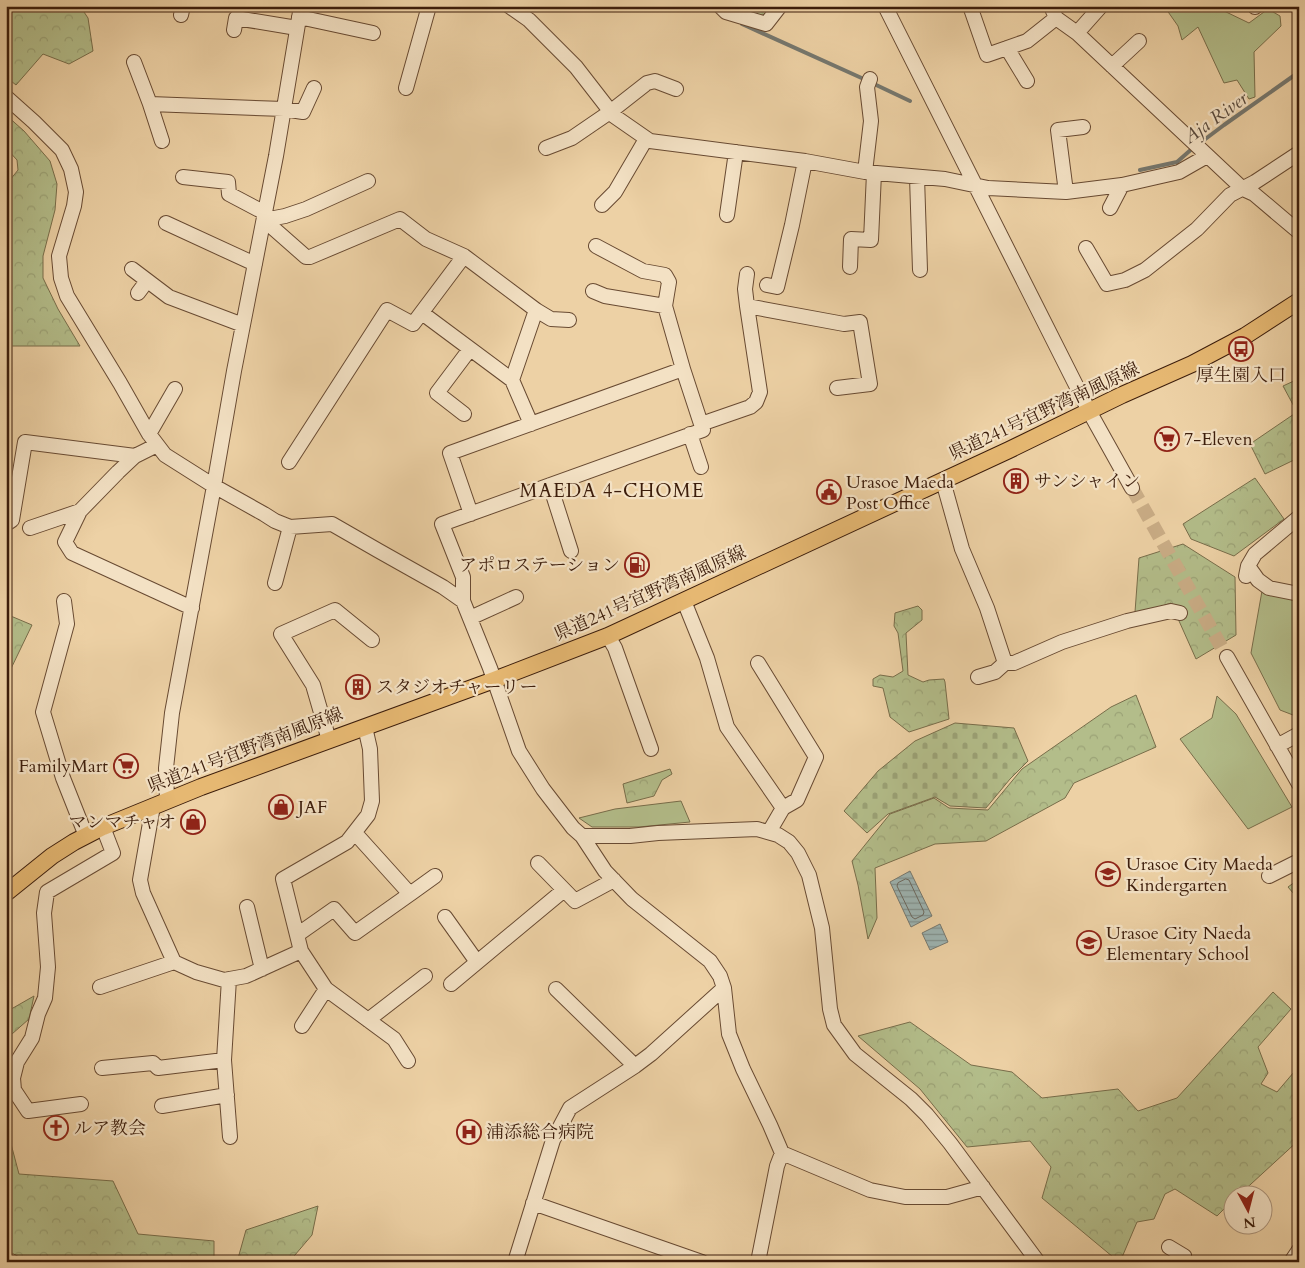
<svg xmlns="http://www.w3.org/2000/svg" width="1305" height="1268" font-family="Cardo,'Noto Serif JP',serif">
  <defs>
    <pattern id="forest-crowns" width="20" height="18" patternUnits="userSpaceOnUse" patternTransform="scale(1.25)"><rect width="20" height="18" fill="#b3bd8a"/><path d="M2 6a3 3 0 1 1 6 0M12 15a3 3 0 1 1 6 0" fill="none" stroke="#9ba276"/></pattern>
    <pattern id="cemetery-stones" width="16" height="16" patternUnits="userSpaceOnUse" patternTransform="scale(1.25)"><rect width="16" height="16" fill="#b3bd8a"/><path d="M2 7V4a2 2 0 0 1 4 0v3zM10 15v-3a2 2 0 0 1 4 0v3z" fill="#9ba276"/></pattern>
    <pattern id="park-dots" width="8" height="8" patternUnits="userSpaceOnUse" patternTransform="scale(1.25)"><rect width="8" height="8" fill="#b3bd8a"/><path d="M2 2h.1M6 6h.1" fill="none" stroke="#9ba276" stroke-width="1.8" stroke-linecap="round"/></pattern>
    <pattern id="water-rules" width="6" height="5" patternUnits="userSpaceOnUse" patternTransform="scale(1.25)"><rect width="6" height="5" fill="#9db4b2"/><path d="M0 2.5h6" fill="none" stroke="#81928f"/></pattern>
  </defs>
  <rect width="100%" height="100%" fill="#edd1a5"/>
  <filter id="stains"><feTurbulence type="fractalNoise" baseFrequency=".004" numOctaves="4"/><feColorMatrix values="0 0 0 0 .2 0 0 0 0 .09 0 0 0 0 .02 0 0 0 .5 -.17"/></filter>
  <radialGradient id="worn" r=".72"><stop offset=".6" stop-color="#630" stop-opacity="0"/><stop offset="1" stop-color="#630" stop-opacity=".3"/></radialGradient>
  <path fill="#b3bd8a" stroke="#786d4a" d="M1164 6H1220L1222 10 1249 23 1268 9 1280 16 1281 26 1254 52 1255 97 1249 99 1237 80 1224 83 1198 27 1182 40 1178 26Z
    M1262 591 1299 601V712L1293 715 1280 710 1251 653Z
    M1217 696 1236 714 1292 807 1248 829 1180 739 1212 718Z
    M681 801 690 822 639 827H592L579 818 615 809Z
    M1299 879V900L1288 887Z"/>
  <path fill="url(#forest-crowns)" stroke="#786d4a" d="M6 6H80L88 18 93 51 69 64 43 54 16 85 6 77Z
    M6 115 24 131 50 161 57 184 55 210 43 256V278L58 309 80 346H6V185L18 170 17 160 6 148Z
    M1296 380 1299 385V463L1294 460 1265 474 1250 444 1297 412 1283 386Z
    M1255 478 1284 519 1234 556 1191 539 1183 524Z
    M1183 544 1235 577 1236 635 1196 659 1171 603 1151 610 1135 612 1139 558Z
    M918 606 922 610V620L906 633 908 675 923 682 929 680 944 679 945 682 949 719 909 732 890 717 883 688 873 686V679L880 675 893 677 903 671 898 633 894 626 895 613Z
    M6 614 32 625 6 679Z
    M1136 695 1156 747 1074 783 1065 798 986 841 935 844 875 868 877 918 868 939 858 885 852 861 890 814 934 798 949 808 988 810 1022 769 1111 707Z
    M670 769 672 774 662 780 654 796 627 803 623 784Z
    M1273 992 1291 1009 1258 1047 1268 1073 1261 1084 1277 1092 1294 1072H1299V1140L1239 1195 1232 1196V1201L1217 1216 1175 1189 1165 1194 1154 1219 1137 1222 1120 1262H1119L1042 1198 1051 1167 1030 1141 967 1147 920 1089 858 1036 910 1022 971 1065 1012 1072 1042 1098 1118 1089 1138 1111 1177 1098Z
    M34 996 29 1019 12 1034 6 1036V1012Z
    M6 1125 19 1174 113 1181 138 1234 214 1241V1262H29L6 1250Z
    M318 1206 312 1235 289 1262H237L246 1230Z"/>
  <path fill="url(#cemetery-stones)" stroke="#786d4a" d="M955 723 1014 728 1028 761 1010 779 986 808 950 806 935 797 888 814 867 833 844 811 878 771 915 741Z"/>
  <path fill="url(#park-dots)" stroke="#786d4a" d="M730 6H772L764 15H760Z"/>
  <path fill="url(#water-rules)" stroke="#76786f" d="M910 871 932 916 911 927 890 882Z
    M940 924 948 942 930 950 922 933Z"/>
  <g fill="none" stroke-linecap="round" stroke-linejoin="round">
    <path stroke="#6c685e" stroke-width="1" d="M906 879 909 880 924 912 923 915 915 919 912 917 897 886 898 883Z"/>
    <path stroke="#76786f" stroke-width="4" d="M742 24 866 80
      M872 83 910 101
      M1200 143 1224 125 1299 72
      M1140 170 1177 162 1194 147"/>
    <path stroke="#caad86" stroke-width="14" stroke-dasharray="14 7" stroke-linecap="butt" d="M1132 488 1227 657"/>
    <defs>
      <path id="minor" d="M509 6 529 20 576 67 614 116 650 141 805 161 865 172 945 179 988 188 1066 192 1122 185 1179 172 1207 156
        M720 6 726 12 766 24 780 6
        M885 6 1089 411 1132 488
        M970 6 987 55 1027 41 1056 18
        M1051 6 1056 18 1077 33 1243 189 1254 194 1299 232
        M1255 7V6
        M181 15 183 6
        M299 17 373 33
        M234 30 236 18 297 28
        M1077 33 1101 6
        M1007 48 1027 81
        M134 62 150 104 284 109 303 112 314 88
        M1112 66 1139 41
        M406 88 429 6
        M6 97 34 122 62 150 71 169 76 192 74 206 59 256 61 278 67 296 120 383 149 434 165 455 214 486 264 514 275 521 290 527 332 524 379 551 443 587 463 601
        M150 104 162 141
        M546 148 572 138 610 112 647 83 655 81 676 89
        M865 172 871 121 867 87 870 79
        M183 177 228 182 229 194 265 213
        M917 177 920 270
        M1066 192 1058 130 1083 127
        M602 205 615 192 646 139
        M1110 208 1122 185
        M727 215 736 152
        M264 220 306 257H310L400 219 426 239 464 256 536 310 512 380 531 424
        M264 220 285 216 306 209 368 181
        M166 223 255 264
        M596 246 643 271 665 275 669 282 665 306 683 369
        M1086 248 1107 284 1125 280 1145 270 1197 229 1230 195 1255 182 1299 153
        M850 267 851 239 871 240 874 173
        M132 269 169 297 243 325
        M767 285 777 287 792 225 805 161
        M593 291 605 296 665 306
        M138 293 147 281
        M747 306 745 289 747 274
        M536 310 551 319 569 320
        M422 313 512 380
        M464 414 437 393 470 349
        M701 424 750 407 756 402 760 392 747 306 844 324 860 322 870 384 837 388
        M149 434 175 389
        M690 434 701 467
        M135 456 118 472 80 511 65 542 72 553 192 608
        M289 462 387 310 413 324 464 256
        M943 481 962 549 987 608 1005 663
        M550 485 571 551
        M471 514 450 453 683 369 703 430 442 524 463 577V601L490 668 519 751 543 789 573 828 582 836 605 871 632 899 710 961 720 976 724 988 729 1034 743 1069 770 1125 782 1153 777 1166 758 1262
        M6 524 12 520 25 442 135 456 157 445
        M30 528 80 511
        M1248 566 1258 580 1269 588 1299 594
        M1246 576 1248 566 1255 554 1299 517
        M275 583 290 527
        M64 601 67 624 43 712 63 778 86 836
        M684 601 707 658 727 727 783 808
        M470 618 516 597
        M608 636 615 648 651 749
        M1227 657 1299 784
        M758 663 816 757 797 800 783 808 769 832
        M978 677 995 672 1005 663H1014L1062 642 1127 621 1171 611 1180 613
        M365 727 370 749 372 801 368 815 347 842 283 879 301 951 326 989 394 1039 408 1061
        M329 740 313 685 281 634 335 610 372 640
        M1277 746 1299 734
        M167 801 166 768 172 713 214 486 234 371 276 156 301 6
        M153 806 140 880 143 893 174 962 196 972 224 980 246 976 301 951
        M582 836H630L658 833 757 829 778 835 789 842 798 853 809 875 822 928 830 1009 834 1025 855 1054 911 1099 927 1115 950 1143 1038 1262
        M538 863 575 901 614 880
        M1269 876 1299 861
        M410 894 435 876
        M247 907 262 969
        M445 917 477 962
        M297 935 334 909 355 933 410 894 355 833
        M229 979 224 1060 230 1137
        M451 984 564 890
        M100 987 174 962
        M556 989 635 1066
        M368 1020 425 976
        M302 1026 326 989
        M102 1068 153 1063 158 1068 224 1060
        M81 1104 28 1111 14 1090 13 1078 17 1062 32 1038 38 1014 45 998 48 967 44 913 47 892 113 853 103 827
        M162 1106 227 1095
        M782 1153 870 1190 905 1197H947L983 1187
        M533 1203 702 1262
        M1169 1247 1184 1256 1182 1262
        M515 1262 553 1140 570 1108 635 1066 651 1054 724 988
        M1291 1262 1299 1250"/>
      <path id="major" d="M6 893 52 856 74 842 103 827 201 787 494 680 608 636 1009 450 1122 395 1192 364 1245 336 1299 301"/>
    </defs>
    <use href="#minor" stroke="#684a32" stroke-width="16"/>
    <use href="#major" stroke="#3c1d0b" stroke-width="18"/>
    <use href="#minor" stroke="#f3e1c4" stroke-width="14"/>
    <use href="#major" stroke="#e6b872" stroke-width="16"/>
  </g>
  <defs>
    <symbol id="bus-ring" viewBox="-11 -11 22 22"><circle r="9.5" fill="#f3e1c4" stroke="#8f2418" stroke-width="1.5"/><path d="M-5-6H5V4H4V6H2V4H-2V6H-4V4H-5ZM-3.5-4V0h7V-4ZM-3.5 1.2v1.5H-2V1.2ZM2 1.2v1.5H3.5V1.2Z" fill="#8f2418"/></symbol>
    <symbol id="supermarket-ring" viewBox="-11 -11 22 22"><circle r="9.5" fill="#f3e1c4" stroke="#8f2418" stroke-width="1.5"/><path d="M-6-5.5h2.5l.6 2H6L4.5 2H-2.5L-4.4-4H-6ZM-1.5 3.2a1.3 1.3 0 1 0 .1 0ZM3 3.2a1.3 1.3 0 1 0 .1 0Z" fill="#8f2418"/></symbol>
    <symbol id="building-ring" viewBox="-11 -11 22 22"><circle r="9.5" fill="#f3e1c4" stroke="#8f2418" stroke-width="1.5"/><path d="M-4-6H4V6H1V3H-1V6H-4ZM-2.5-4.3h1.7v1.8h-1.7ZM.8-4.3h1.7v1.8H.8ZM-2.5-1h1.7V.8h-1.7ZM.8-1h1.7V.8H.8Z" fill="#8f2418"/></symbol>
    <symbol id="civic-ring" viewBox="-11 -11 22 22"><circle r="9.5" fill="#f3e1c4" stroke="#8f2418" stroke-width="1.5"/><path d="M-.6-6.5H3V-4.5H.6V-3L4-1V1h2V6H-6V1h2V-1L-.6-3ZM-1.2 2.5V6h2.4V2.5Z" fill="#8f2418"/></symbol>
    <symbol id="fuel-ring" viewBox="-11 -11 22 22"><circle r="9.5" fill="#f3e1c4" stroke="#8f2418" stroke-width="1.5"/><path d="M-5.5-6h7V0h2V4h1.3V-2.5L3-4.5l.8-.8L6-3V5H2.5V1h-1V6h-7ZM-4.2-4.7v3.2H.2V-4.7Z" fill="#8f2418"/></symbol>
    <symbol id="shop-ring" viewBox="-11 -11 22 22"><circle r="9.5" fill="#f3e1c4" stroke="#8f2418" stroke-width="1.5"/><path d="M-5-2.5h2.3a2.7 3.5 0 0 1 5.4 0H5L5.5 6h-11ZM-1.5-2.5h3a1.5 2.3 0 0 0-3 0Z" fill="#8f2418"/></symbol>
    <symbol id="school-ring" viewBox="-11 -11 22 22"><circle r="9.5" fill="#f3e1c4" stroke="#8f2418" stroke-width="1.5"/><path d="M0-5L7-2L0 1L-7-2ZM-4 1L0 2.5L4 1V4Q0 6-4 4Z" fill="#8f2418"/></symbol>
    <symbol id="church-ring" viewBox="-11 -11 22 22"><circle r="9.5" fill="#f3e1c4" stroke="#8f2418" stroke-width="1.5"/><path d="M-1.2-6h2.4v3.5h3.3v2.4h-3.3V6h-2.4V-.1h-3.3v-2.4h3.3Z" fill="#8f2418"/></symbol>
    <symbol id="hospital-ring" viewBox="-11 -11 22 22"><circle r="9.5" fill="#f3e1c4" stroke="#8f2418" stroke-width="1.5"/><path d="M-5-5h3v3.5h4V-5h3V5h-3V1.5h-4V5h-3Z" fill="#8f2418"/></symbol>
  </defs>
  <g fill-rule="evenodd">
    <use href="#bus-ring" x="1227" y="335" width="28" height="28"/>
    <use href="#supermarket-ring" x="1153" y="425" width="28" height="28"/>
    <use href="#building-ring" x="1002" y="467" width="28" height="28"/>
    <use href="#civic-ring" x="815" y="478" width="28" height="28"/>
    <use href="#fuel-ring" x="623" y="551" width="28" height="28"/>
    <use href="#building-ring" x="344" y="673" width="28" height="28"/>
    <use href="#supermarket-ring" x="112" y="752" width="28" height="28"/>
    <use href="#shop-ring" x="267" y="793" width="28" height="28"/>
    <use href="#shop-ring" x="179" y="808" width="28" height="28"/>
    <use href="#school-ring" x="1094" y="860" width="28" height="28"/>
    <use href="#school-ring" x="1075" y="929" width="28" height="28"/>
    <use href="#church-ring" x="42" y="1114" width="28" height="28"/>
    <use href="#hospital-ring" x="455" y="1118" width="28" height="28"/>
  </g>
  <g text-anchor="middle" stroke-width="4.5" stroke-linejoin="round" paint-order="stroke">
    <g font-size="18" fill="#3c1d0b" stroke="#f3e1c4" text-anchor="start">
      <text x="1241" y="381" text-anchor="middle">厚生園入口</text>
      <text x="1184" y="445">7-Eleven</text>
      <text x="1034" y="487">サンシャイン</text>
      <text x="846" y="488">Urasoe Maeda<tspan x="846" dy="21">Post Office</tspan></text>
      <text x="620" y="571" text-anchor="end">アポロステーション</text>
      <text x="376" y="693">スタジオチャーリー</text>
      <text x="108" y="772" text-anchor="end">FamilyMart</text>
      <text x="298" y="813">JAF</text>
      <text x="176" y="828" text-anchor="end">マンマチャオ</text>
      <text x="1126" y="870">Urasoe City Maeda<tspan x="1126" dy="21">Kindergarten</tspan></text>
      <text x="1106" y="939">Urasoe City Naeda<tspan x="1106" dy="21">Elementary School</tspan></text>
      <text x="74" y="1134">ルア教会</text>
      <text x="486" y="1138">浦添総合病院</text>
    </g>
    <g font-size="18" fill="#3c1d0b" stroke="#f3e1c4">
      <text transform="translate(1044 411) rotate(-25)" y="6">県道241号宜野湾南風原線</text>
      <text transform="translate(650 593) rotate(-24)" y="6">県道241号宜野湾南風原線</text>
      <text transform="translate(245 750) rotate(-21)" y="6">県道241号宜野湾南風原線</text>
    </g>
    <g font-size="19" font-style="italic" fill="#594a3d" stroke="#f3e1c4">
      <text transform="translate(1215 117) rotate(-36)" y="7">Aja River</text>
    </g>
    <g font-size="19" letter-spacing="1" fill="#3c1d0b" stroke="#f3e1c4">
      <text x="612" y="497">MAEDA 4-CHOME</text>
    </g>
  </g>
  <rect width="1305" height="1268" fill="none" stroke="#edd1a5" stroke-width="25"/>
  <rect x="8" y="8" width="1290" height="1253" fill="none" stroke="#3c1d0b" stroke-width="2.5"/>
  <rect x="12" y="12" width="1280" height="1243" fill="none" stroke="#3c1d0b"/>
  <g transform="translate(1248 1210) rotate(173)"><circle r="24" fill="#f3e1c4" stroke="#aa937a"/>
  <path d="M0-4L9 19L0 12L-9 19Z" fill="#8f2418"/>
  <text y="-8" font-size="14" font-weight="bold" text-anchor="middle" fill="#3c1d0b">N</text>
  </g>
  <rect width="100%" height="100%" filter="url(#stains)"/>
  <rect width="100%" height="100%" fill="url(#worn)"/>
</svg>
